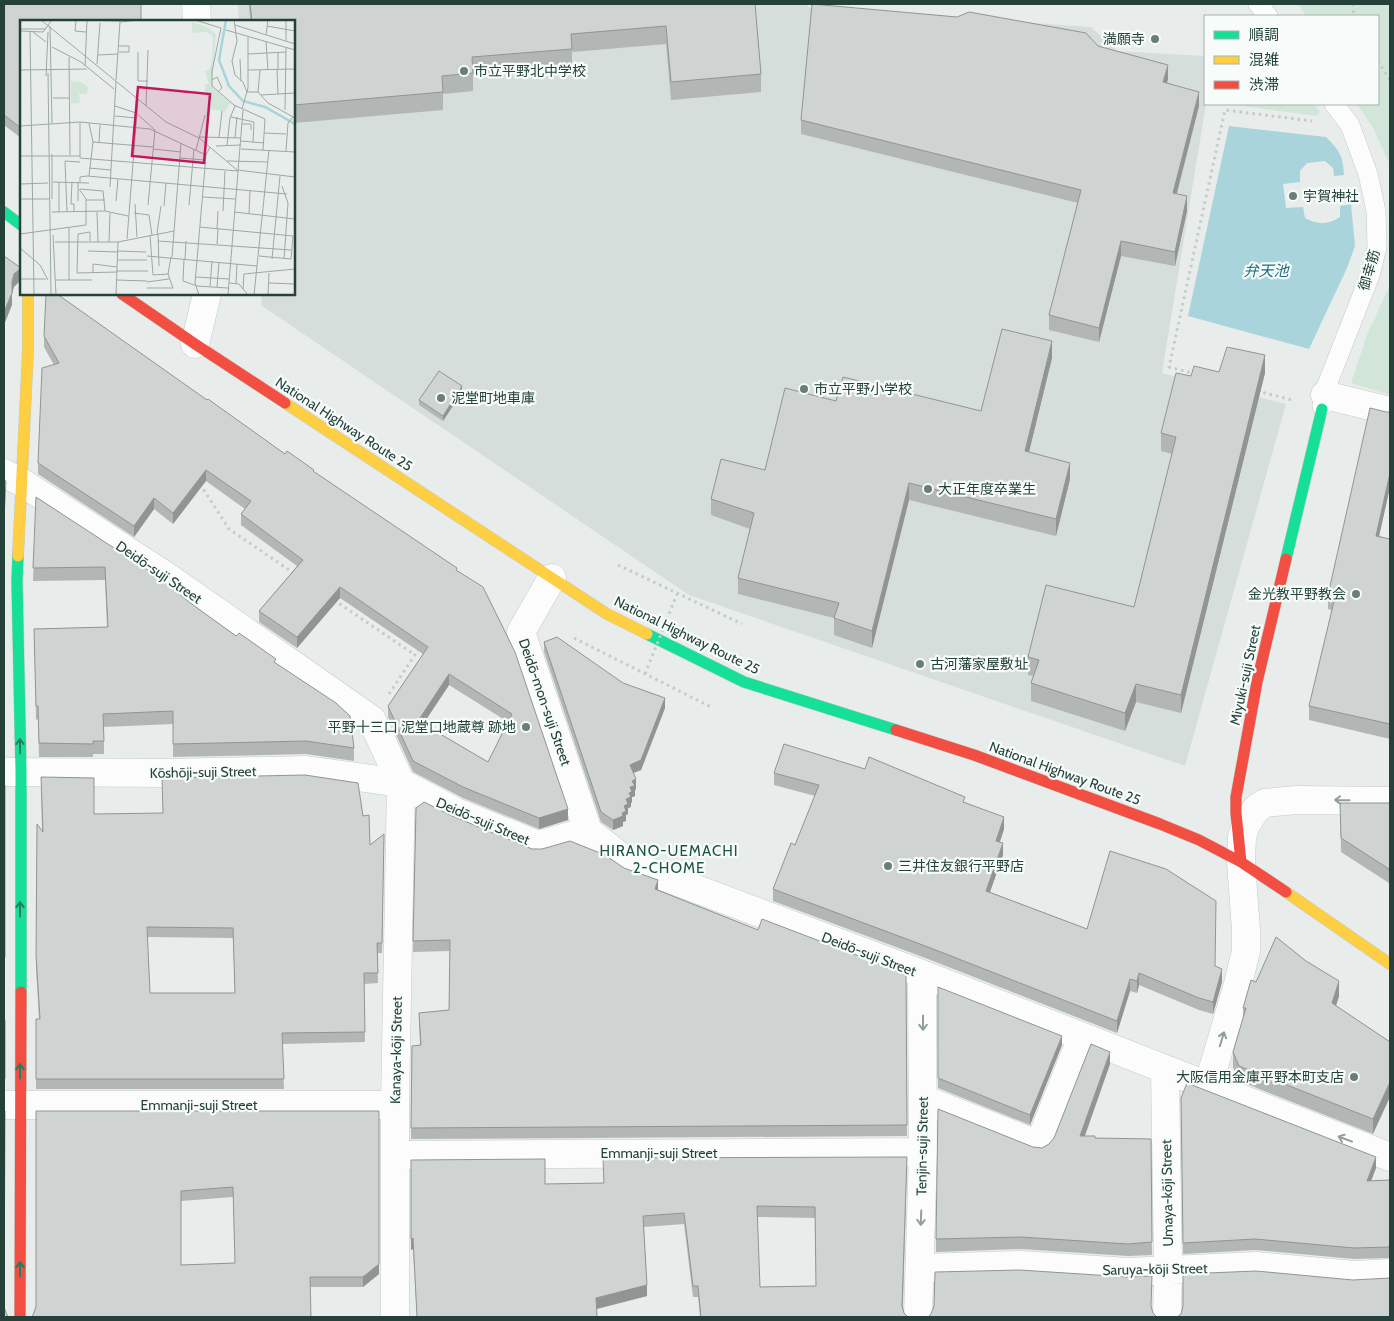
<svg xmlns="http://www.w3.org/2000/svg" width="1394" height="1321" font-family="Cabin,'Noto Sans JP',sans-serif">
  <rect width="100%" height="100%" fill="#e8edeb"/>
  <path fill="#d6dedb" d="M238 4H807L808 7 1091 27 1118 51 1205 56 1206 104 1162 373 1286 404 1185 766 689 595 262 306 261 294H294V21H239Z"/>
  <path fill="#d1e6d8" d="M1298 4H1390V165L1373 128 1357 104H1378V16H1306Z
    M1228 104H1314L1320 112 1317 116Z
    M1390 285V395L1351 383 1367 335Z"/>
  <path fill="#a9d4db" d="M1229 126 1326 137C1340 151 1343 156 1344 175L1334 176 1333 168 1325 161 1307 163 1300 171V182L1283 184 1286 208 1303 207 1305 218C1318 225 1328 225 1340 217V206L1351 204 1355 246 1347 268 1309 349 1188 316Z"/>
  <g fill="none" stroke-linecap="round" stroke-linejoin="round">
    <defs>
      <path id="lane" d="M1258 4 1268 16
        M1322 406 1327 385 1370 275 1377 247 1376 211 1368 174 1350 125 1334 104"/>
      <path id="street" d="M196 4 197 21
        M195 344 207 294
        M1325 395 1390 411
        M4 473 21 482 166 576 372 720 401 783 456 812 538 845 588 831
        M552 578 521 632 588 831
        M4 772 169 773 306 770 401 783
        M588 831 630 864 922 974 1390 1157
        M1165 1069 1168 1270 1167 1317
        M1208 1086 1237 988 1246 951V930L1241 862 1242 837 1246 825 1256 809 1265 803 1296 800 1390 801
        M923 1099 1039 1145 1082 1037
        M4 1105H395
        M395 1155 923 1152
        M920 1268 1020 1265 1128 1272 1256 1266 1354 1275 1390 1273
        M395 1317V1105L401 783
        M918 1317 923 1152 922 974"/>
      <path id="fast" d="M4 212 21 225
        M18 556 17 581 21 772V992
        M1286 559 1322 409
        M647 634 744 682 896 730"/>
      <path id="slow" d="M285 403 607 614 647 634
        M18 556 28 351V294
        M1286 892 1390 964"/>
      <path id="jam" d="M122 294 195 344 285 403
        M896 730 974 755 1160 824 1199 840 1241 862 1286 892
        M1241 862 1236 813V797L1257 682 1286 559
        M20 1317 21 992"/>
    </defs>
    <use href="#lane" stroke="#c5cac8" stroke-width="20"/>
    <use href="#street" stroke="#c5cac8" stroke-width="29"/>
    <use href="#fast" stroke="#c3cbc8" stroke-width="12"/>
    <use href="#slow" stroke="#c3cbc8" stroke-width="12"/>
    <use href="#jam" stroke="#c3cbc8" stroke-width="12"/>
    <path stroke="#c3ccca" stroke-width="3" stroke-dasharray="2.5 4" stroke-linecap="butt" d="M1353 4 1354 16
      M1378 61 1390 80
      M1303 195 1343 191
      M1196 374 1169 367 1225 110 1312 121
      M1257 391 1292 400
      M200 484 229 529 295 574
      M618 565 742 624
      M465 580 468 574
      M334 600 415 655
      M574 638 711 707
      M389 694 420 647"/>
    <use href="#lane" stroke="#fcfcfc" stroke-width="19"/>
    <use href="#street" stroke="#fcfcfc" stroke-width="28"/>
    <use href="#fast" stroke="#16e098" stroke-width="11"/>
    <use href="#slow" stroke="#ffcf43" stroke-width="11"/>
    <use href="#jam" stroke="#f24e42" stroke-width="11"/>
    <path stroke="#c3ccca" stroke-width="3" stroke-dasharray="2.5 4" stroke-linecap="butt" d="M645 674 677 594"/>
  </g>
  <path fill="#b2b6b5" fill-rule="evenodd" d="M4 4 21 21V138L4 125Z
    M249 4H755L761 74V92L671 100 666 44 572 52V67L473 75V91L443 94V110L294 123V21H250Z
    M1098 46 1168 79 1167 83 1199 106 1177 194 1187 211 1175 266 1121 256 1099 342 1049 330V315L1078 203 801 134V120Z
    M44 336 207 400 285 454 314 472 457 571 568 820 539 829 463 798 413 772 388 717V706L423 654 340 598 297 648 259 622V611L297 566 241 525V514L245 509 206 481 173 524 154 509 134 537 38 474V463L54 365 44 347ZM449 685 508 722 488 762 423 724Z
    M1052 358 1029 452 1070 479 1056 536 909 500 872 648 834 635V618L738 594V578L750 529 711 515V499L765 470 836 401 981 411Z
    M1219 372 1265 373 1181 713 1136 702 1125 731 1031 701V683L1034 676 1028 675V657L1134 607 1172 454 1161 451V433L1191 376Z
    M462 392 443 421 419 405V400Z
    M1386 412H1390V487L1379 536 1390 539V739L1309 720V706L1332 610 1328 609V595Z
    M36 497 276 663 354 748V761L306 754 173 757V724L104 727V754H93V757H39L38 719 36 720 34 629 107 627 105 580 33 581Z
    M544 642 665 708 641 770 634 773 636 789 635 790V796L632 797V802L631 803V807L628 808V814L626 815V821L623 822V826L613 830 601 822 544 652Z
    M774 773 965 802 1004 829 1000 842 1003 855 990 892 1087 929 1215 966 1222 982 1213 1014 1199 1010 1139 985 1137 993 1130 991 1117 1033 928 959 773 901V889L795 845 815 796 774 785Z
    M41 777 94 814 363 816 370 845 384 834 382 953H377L378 983 364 984 365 1042 282 1044 284 1089H36V1019H39L36 967 37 824 42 832ZM147 937 233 938 235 993H150Z
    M4 784 5 786V967H4Z
    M1340 803H1390V891L1389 883 1341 852Z
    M416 808 450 815 532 849 658 890 758 930 906 974 907 1136 411 1139 412 1046 420 1045 419 1024V1013L449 1010 450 951 413 952Z
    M938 987 1062 1045 1030 1125 938 1088Z
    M1339 996 1336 1006 1390 1042 1373 1134 1239 1081 1233 1067V1052L1243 1018V1008Z
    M1110 1064 1085 1136 1095 1138 1151 1139 1152 1255 1128 1256 1021 1249 936 1252V1239L1033 1147 1042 1148 1049 1144Z
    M1181 1098 1376 1168 1371 1181 1390 1180V1258L1354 1259 1255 1250 1183 1254Z
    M36 1111H379V1274L363 1287H310L33 1315 36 1307ZM233 1197 235 1263 181 1265V1201Z
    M907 1157 903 1307 904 1313 908 1317H700L698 1297H693L684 1224 644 1227 647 1296 597 1309V1317H417L413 1249 411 1250V1160L545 1184 604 1183ZM757 1217 815 1218 816 1286 760 1287Z"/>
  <path fill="#919493" d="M1168 65V79L1163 97V82Z
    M1199 92V106L1173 207V193Z
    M1187 196V211L1175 266V252Z
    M1121 241V256L1099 342V328Z
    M21 268V280L14 287 12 294V305L4 325V312L14 274Z
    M1052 341V358L1025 468V451Z
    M1265 355V373L1181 713V695Z
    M462 386V392L443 421V416Z
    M1070 463V479L1056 536V519Z
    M206 470V481L173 524V513Z
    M1390 473V487L1376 550V536Z
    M909 483V500L872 648V631Z
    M154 498V509L134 537V526Z
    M340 587V598L297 648V637Z
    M449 674V685L418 732V721Z
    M1136 684V702L1125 731V713Z
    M665 698V708L641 770 630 774V765Z
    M636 779V789L635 790V796L632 797V802L631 803V807L628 808V814L626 815V821L623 822V826L613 830V820L622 813 626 799 632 781Z
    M568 809V820L539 829V818Z
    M1004 817V829L996 853V841Z
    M1003 843V855L986 903V891Z
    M658 880V891L655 889Z
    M1222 969V982L1213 1014V1002Z
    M1139 973V985L1137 993V981Z
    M1130 979V991L1117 1033V1021Z
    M1339 981V996L1332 1018V1003Z
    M1062 1036V1045L1030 1125V1115Z
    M1110 1052V1064L1080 1149V1136Z
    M5 1079V1089L4 1090V1080Z
    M1390 1082V1097L1373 1134V1119Z
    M1376 1157V1168L1367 1192V1181Z
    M413 1238V1249L411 1250V1239Z
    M379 1264V1274L363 1287V1277Z
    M647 1285V1296L596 1309V1298Z"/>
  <path fill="#cfd4d2" stroke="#919493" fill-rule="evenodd" d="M4 4H141V21H21V128L4 115Z
    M250 4H755L761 74 671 82 666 26 571 34 572 49 472 57 473 73 442 76 443 92 294 105V21H252Z
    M812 4 957 17 969 12 1086 33 1098 46 1168 65 1163 82 1199 92 1173 193 1187 196 1175 252 1121 241 1099 328 1049 315 1081 190 801 120Z
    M4 256 21 268 14 274 12 281V293L4 312Z
    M46 294H57L207 400 208 399 285 454 287 451 314 470 313 471 457 568 456 570 483 587 515 652 568 809 539 818 463 787 413 761 388 706 428 647 340 587 297 637 259 611 303 560 241 514 251 501 206 470 173 513 154 498 134 526 38 463 42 368 59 363 44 336ZM449 674 512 714 488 762 418 721Z
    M1002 329 1052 341 1025 451 1070 463 1056 519 909 483 872 631 834 618 839 603 738 578 754 513 711 499 721 459 765 470 785 388 836 401 843 377 981 411Z
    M1227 347 1265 355 1181 695 1136 684 1125 713 1031 683 1039 660 1028 657 1046 585 1134 607 1176 437 1161 433 1176 373 1191 376 1194 366 1219 372Z
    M439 371 462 386 443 416 419 400Z
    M1370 408 1386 412H1390V473L1376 536 1390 539V724L1309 706 1335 597 1328 595Z
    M4 480 6 481 4 518Z
    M36 497 157 576 189 602 236 636 239 633 276 659 274 662 336 703 350 716 354 748 306 741 173 744V711L103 714 104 741H93V744L39 743 38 706H36L34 629 108 627 105 567 33 568Z
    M557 637 623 683 665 698 641 760 630 765 636 779 632 781 635 786 630 787 632 792 629 793 631 797 626 799 628 804 624 806 626 811 622 813 623 816 613 820 601 812 544 642Z
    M784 744 865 769 869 757 965 797 963 802 1004 817 996 841 1003 843 986 891 1087 929 1110 851 1166 869 1216 901 1215 966 1222 969 1213 1002 1199 998 1139 973 1137 981 1130 979 1117 1021 928 947 773 889 791 843 795 845 819 785 774 773Z
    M305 775 358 783 363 816 369 815 370 845 384 834 382 943H377L378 973H364L365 1032 282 1033 284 1079H36V1019H40L36 956 37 824 43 832 41 777 94 778V814L163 813 162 778ZM147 927 233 928 235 993H150Z
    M4 784 5 786V957H4Z
    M424 802 450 815 532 849H542L570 841 605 855 624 868 658 880 655 889 758 930 762 919 906 974 907 1125 411 1128 412 1046 421 1045 419 1013 449 1010 450 940 413 941 416 808Z
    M1340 803H1390V877L1389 869 1341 838Z
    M1276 937 1306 961 1339 981 1332 1003 1390 1042V1082L1373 1119 1239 1066 1233 1052 1246 1008H1243L1251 980 1256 982Z
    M938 987 1062 1036 1030 1115 938 1078Z
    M4 1020H5V1079L4 1080Z
    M1091 1044 1110 1052 1080 1136H1095V1138L1151 1139 1152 1242 1128 1244 1021 1237 936 1239 938 1109 1033 1147 1042 1148 1049 1144 1054 1138Z
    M1187 1083 1376 1157 1367 1181 1390 1180V1247L1354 1248 1255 1239 1183 1243 1181 1098Z
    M4 1110 5 1111 4 1307 7 1315 9 1317H4Z
    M36 1111H379V1264L363 1277H310L311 1317H31L33 1315 36 1307ZM233 1187 235 1263 181 1265V1191Z
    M907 1157 902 1306 904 1313 908 1317H701L698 1286H693L684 1213 643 1216 647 1285 596 1298 597 1317H417L413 1238 411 1239V1160L545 1159V1184L604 1183 603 1158ZM757 1206 815 1207 816 1286 760 1287Z
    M1020 1270 1127 1277 1152 1276 1151 1306 1153 1313 1157 1317H928L931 1314 934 1306 935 1272Z
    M1256 1271 1353 1280 1390 1278V1317H1177L1181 1314 1183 1306V1274Z"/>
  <defs><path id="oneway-shaft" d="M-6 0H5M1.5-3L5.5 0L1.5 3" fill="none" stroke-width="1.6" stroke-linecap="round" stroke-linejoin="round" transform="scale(1.25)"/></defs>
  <g stroke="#1e8160">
    <use href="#oneway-shaft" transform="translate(20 746) rotate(-91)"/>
    <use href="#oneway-shaft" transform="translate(20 909) rotate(-90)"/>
    <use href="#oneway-shaft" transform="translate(20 1071) rotate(-90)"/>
    <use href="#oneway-shaft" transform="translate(20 1269) rotate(-90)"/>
  </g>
  <g stroke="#909f9b">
    <use href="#oneway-shaft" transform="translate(1342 800) rotate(-179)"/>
    <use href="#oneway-shaft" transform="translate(923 1023) rotate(90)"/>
    <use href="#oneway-shaft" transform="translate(1222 1039) rotate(-73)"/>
    <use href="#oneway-shaft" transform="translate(1345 1139) rotate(-159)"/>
    <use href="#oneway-shaft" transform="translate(921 1218) rotate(92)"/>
  </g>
  <g fill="#697e78" stroke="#f7fbf9" stroke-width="2">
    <circle cx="1155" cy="39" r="5"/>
    <circle cx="464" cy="71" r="5"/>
    <circle cx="1293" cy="196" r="5"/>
    <circle cx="804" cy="389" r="5"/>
    <circle cx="441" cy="398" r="5"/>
    <circle cx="928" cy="489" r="5"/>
    <circle cx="1356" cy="594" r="5"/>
    <circle cx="920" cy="664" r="5"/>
    <circle cx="526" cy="727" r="5"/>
    <circle cx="888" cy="866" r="5"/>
    <circle cx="1354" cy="1077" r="5"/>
  </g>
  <g text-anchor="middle" stroke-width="4.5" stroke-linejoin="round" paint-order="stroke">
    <g font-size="14" fill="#24423a" stroke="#f7fbf9" text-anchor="start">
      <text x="1145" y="44" text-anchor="end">満願寺</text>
      <text x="474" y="76">市立平野北中学校</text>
      <text x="1303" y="201">宇賀神社</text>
      <text x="814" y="394">市立平野小学校</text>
      <text x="451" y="403">泥堂町地車庫</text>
      <text x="938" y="494">大正年度卒業生</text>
      <text x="1346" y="599" text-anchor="end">金光教平野教会</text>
      <text x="930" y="669">古河藩家屋敷址</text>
      <text x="516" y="732" text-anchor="end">平野十三口 泥堂口地蔵尊 跡地</text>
      <text x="898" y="871">三井住友銀行平野店</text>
      <text x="1344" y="1082" text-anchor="end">大阪信用金庫平野本町支店</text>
    </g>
    <g font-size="14" fill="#24423a" stroke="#f7fbf9">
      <text transform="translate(1369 270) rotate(-74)" y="5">御幸筋</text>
      <text transform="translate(344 424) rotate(33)" y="5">National Highway Route 25</text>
      <text transform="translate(159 572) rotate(34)" y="5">Deidō-suji Street</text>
      <text transform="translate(687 635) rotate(26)" y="5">National Highway Route 25</text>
      <text transform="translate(1245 675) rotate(-78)" y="5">Miyuki-suji Street</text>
      <text transform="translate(545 702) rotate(71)" y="5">Deidō-mon-suji Street</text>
      <text transform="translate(203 772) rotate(-1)" y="5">Kōshōji-suji Street</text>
      <text transform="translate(1065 773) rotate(20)" y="5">National Highway Route 25</text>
      <text transform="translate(483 821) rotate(23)" y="5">Deidō-suji Street</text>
      <text transform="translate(869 954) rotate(21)" y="5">Deidō-suji Street</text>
      <text transform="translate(396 1050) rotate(-89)" y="5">Kanaya-kōji Street</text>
      <text x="199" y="1110">Emmanji-suji Street</text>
      <text transform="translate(922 1146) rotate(-89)" y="5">Tenjin-suji Street</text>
      <text x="659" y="1158">Emmanji-suji Street</text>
      <text transform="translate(1167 1193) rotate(-91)" y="5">Umaya-kōji Street</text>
      <text transform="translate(1155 1269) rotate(-1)" y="5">Saruya-kōji Street</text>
    </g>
    <g font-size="15" font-style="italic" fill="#1c6f80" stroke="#f7fbf9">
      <text x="1266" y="276">弁天池</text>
    </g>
    <g font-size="15" letter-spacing="1" fill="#1f5548" stroke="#f7fbf9">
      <text x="669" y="856">HIRANO-UEMACHI<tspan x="669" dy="17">2-CHOME</tspan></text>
    </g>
  </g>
  <g transform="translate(20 20)">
    <rect width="275" height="275" fill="#e8edeb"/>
    <path d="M172 2 187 7 196 14 192 67 210 83 205 92 192 89 190 95 186 93 190 85 185 72V64H189L185 51 189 50 192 42 193 17 187 12 172 13ZM51 61 60 62 68 67 67 74H59L60 83 51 84Z" fill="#d1e6d8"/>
    <path fill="none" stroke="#a9d4db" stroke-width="2.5" d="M206 0 199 40 209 66 223 81 245 87 275 104"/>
    <path fill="none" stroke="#9aa9a4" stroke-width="1" d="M21 0 146 102 179 118 217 150 275 157M54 0 100 1M56 0 55 11 66 12M175 0 201 8 192 51V66L214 85 245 99 243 130M214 0 217 21 212 41 215 55 223 62 227 72M266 0V21M215 5 275 24M30 6 32 103M247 6 275 11M0 9H25M206 10 275 30M0 11 23 12 32 0M10 12 14 275M13 12 26 22M246 15 248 0M246 22 248 50M32 27 61 42 94 69M99 32H109V26H99M118 32V61H128M228 34 266 32M78 35 98 34M49 37 50 135M220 39 221 61M77 44 80 3M65 46 67 0M0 50 67 49M228 50 275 49M257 50 258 74M258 50V32M28 53 31 275M26 56 28 12M96 60 100 2 119 0M192 60 197 57 202 68 198 72M227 72H238L248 83 275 98M238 72 240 50M241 75 275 73M33 78H49M95 86 116 93 135 110 128 185M126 86 128 30M222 89 228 68V17M265 90 266 28M95 96 116 98M211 97 234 102 233 122M60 102V138L218 151M222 104H231V110M0 106 60 102 130 109 186 135M244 113 266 114M179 117 221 118M199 117 202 91M215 118 217 97M221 121 244 123M73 122 133 127M79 123 80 105M207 125 210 98 215 86M196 126 221 125M133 129 161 132M221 129 275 132M176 130 185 95M266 131 268 103 273 97M32 134V179M0 136H60M160 138 185 140M207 141 248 142M69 148 91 150M69 156 73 122 69 103M33 162 69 163M39 162V192M52 162 51 184H54V192M58 162V181M60 162V157L67 156 267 174M0 164 28 163M262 166 268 183 264 239M90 167 96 61M60 169 83 171 85 191M183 177 215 179M0 179H29M66 180H85M96 181 98 159M115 184 117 217M169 185 174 129M144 186 146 163M203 191 205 151M32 192 85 191 108 196M47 192 45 141 60 142M77 192 78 222M214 192 275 199M114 193 129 195 132 215M229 194 230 170M49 207V260M180 207 273 216 271 239 239 236M197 209 198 191M137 213 141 186M138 213 139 246M0 214 66 205V179L59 169M33 215 36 275M130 215 133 255 148 254M107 219 118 80M70 221V212L58 214 57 253 97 252M138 221 271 230M35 222H98L154 211M89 222 90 193M197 224 198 209M0 228 20 245 28 260M68 231 98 232M98 231 126 232M127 236 237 246M152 237 161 123M164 239 163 261 177 266 208 268M165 239 166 221M252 239 260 156M97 240H127M97 251H128M73 253V244L97 247M176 257 209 259M0 259H26M36 260H72M97 260 127 261M127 262 149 259M209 263 219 264 228 275M248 263 275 264M216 264 217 244M190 266 192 241M197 267 199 242M127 268H153L148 254 151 237M223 269 224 254 275 249M96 275 98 222M179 275 175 263 186 135 190 127M208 275 223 90M234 275 249 130M248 275 249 253"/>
    <path fill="#c2185b" fill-opacity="0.15" stroke="#c2185b" stroke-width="2.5" d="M118 67 190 74 184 143 112 136Z"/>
    <rect width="275" height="275" fill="none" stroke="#24423a" stroke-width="2.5"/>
  </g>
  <rect width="1394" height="1321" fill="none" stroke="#24423a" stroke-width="10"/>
  <rect x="1204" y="15" width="175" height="90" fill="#f7fbf9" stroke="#a3b1ad"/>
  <rect x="1214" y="31" width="25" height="8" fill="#16e098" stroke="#a3b1ad"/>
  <text x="1249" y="40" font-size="15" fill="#24423a">順調</text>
  <rect x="1214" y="56" width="25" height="8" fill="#ffcf43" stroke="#a3b1ad"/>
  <text x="1249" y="65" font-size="15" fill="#24423a">混雑</text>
  <rect x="1214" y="81" width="25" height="8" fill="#f24e42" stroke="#a3b1ad"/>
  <text x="1249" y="90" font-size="15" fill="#24423a">渋滞</text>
</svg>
